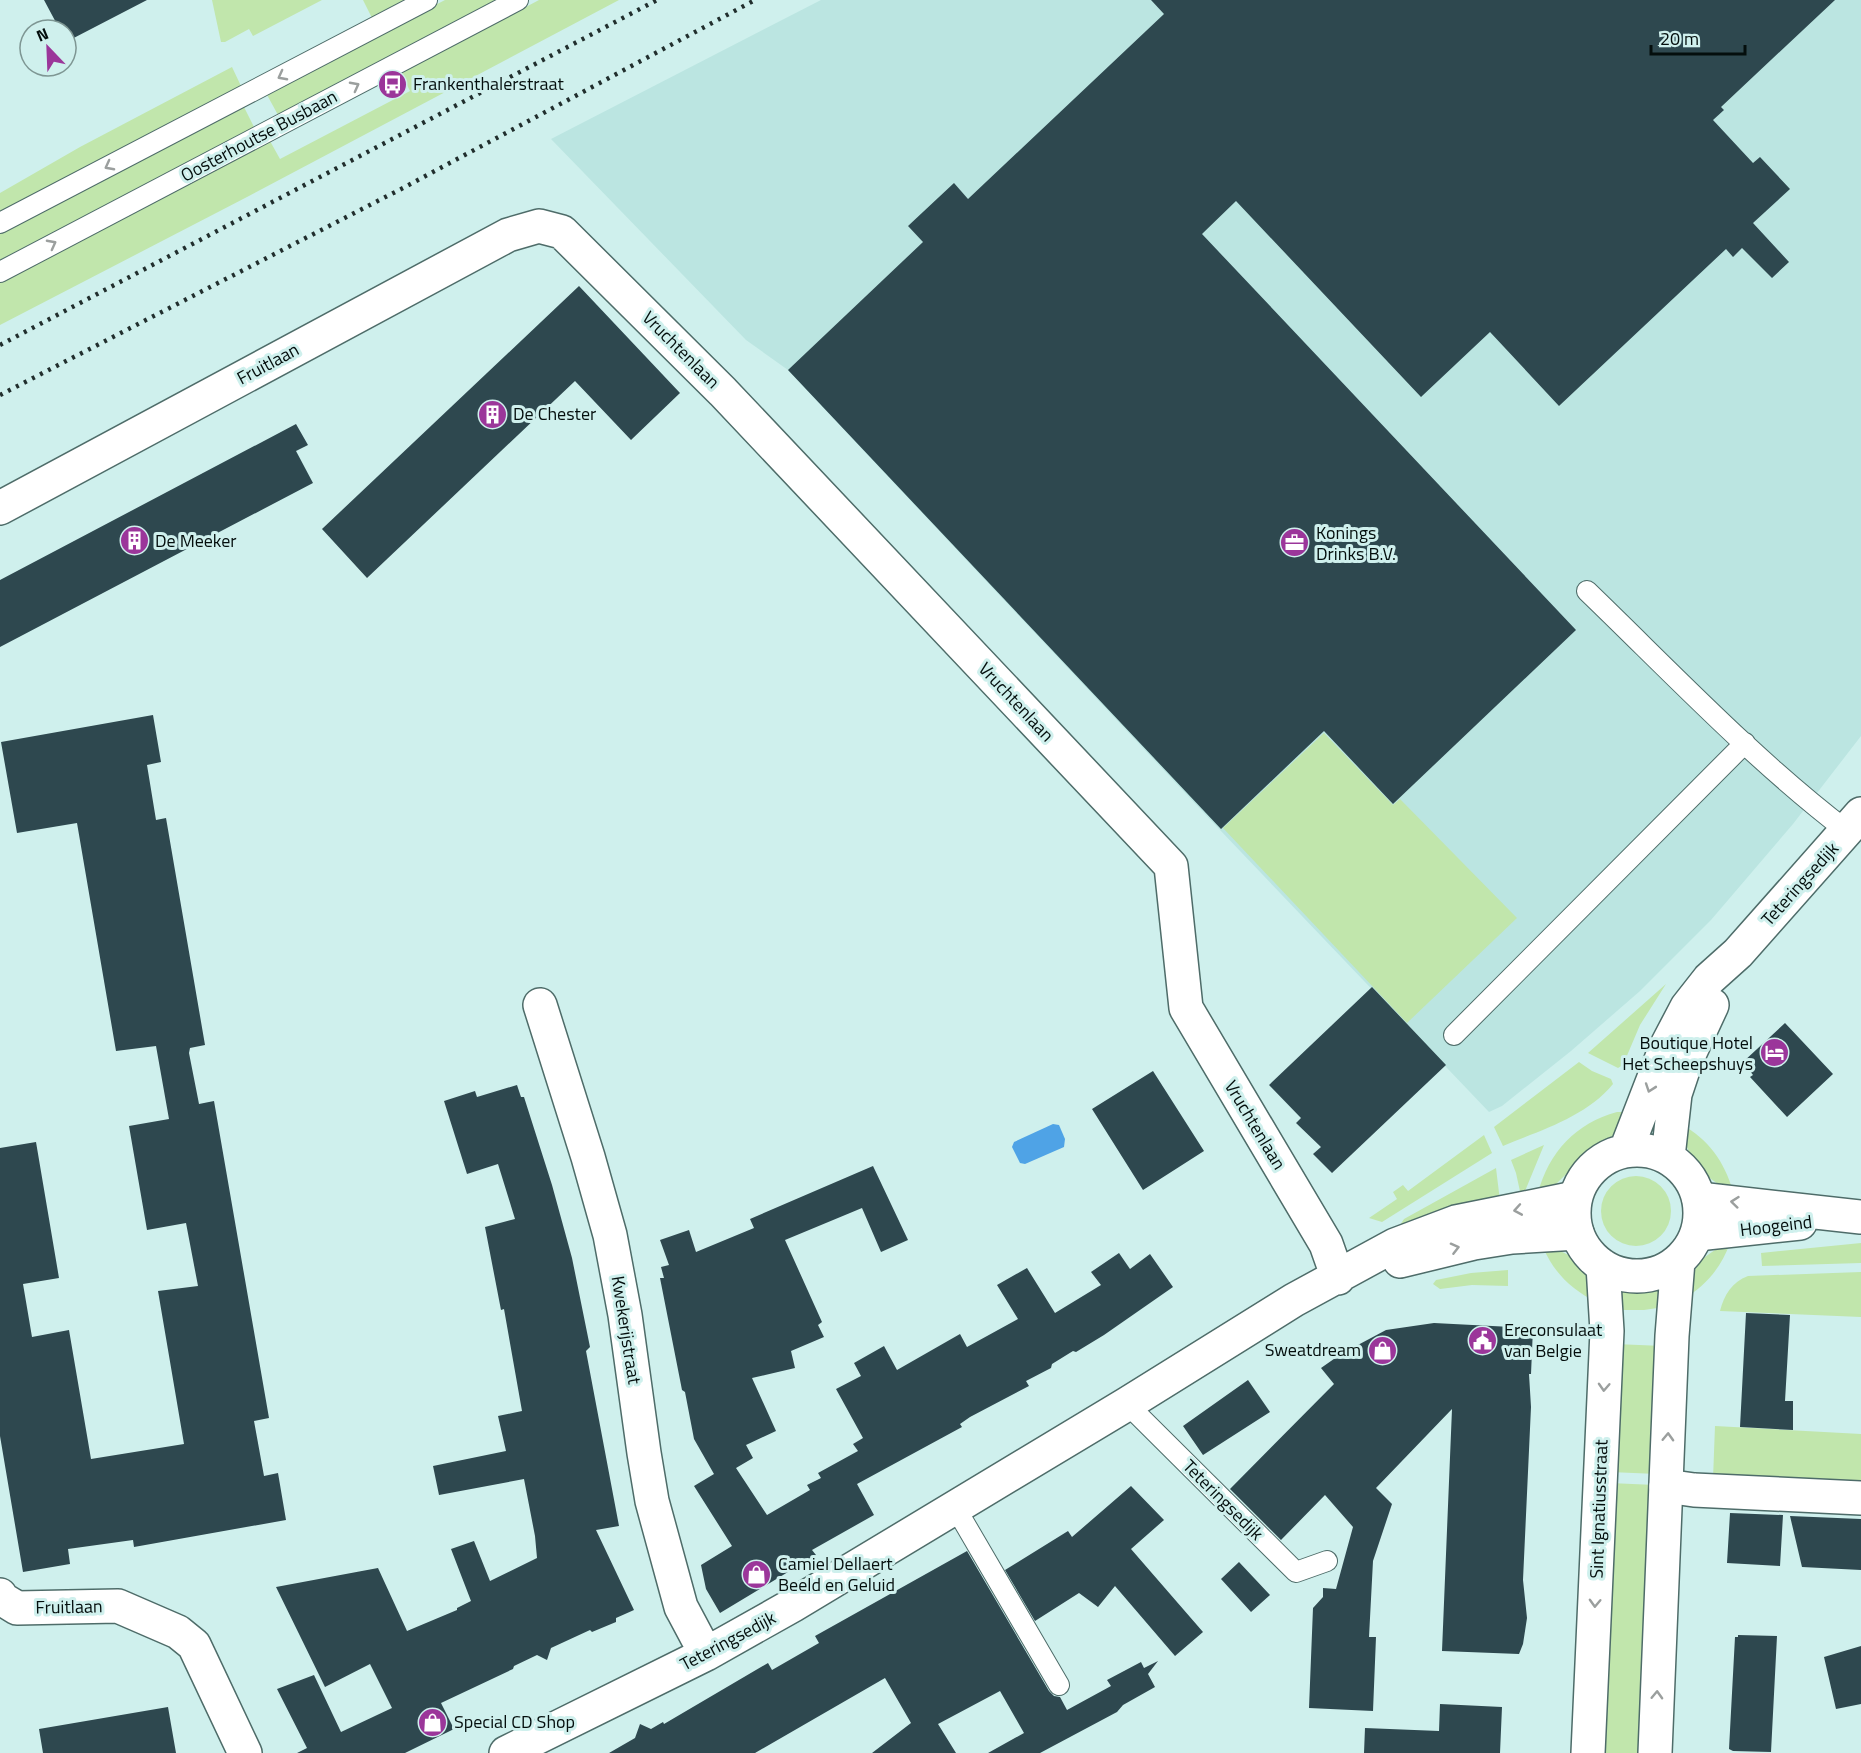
<svg xmlns="http://www.w3.org/2000/svg" width="1861" height="1753" font-family="'Titillium Web',sans-serif">
  <rect width="100%" height="100%" fill="#cff0ed"/>
  <path fill="#bbe5e1" d="M821 0H1861V736L1793 824 1711 920 1640 991 1571 1051 1502 1106 1489 1112 1220 830 788 370 746 340 551 139Z"/>
  <path fill="#c1e6ac" d="M212 0H322L253 36 249 29 225 42H221Z
    M363 0H407L372 18Z
    M445 0H498L278 115 266 93Z
    M539 0H619L247 197 0 325V280L270 141 280 159 410 91 401 73Z
    M232 67 241 86 0 212V193L80 147Z
    M243 105 255 129 0 260V232Z
    M1324 733 1393 805 1400 799 1517 918 1407 1023 1223 828Z
    M1666 984 1640 1025 1623 1065 1618 1068 1588 1053Z
    M1579 1062 1592 1071 1611 1079 1613 1084C1586 1117 1541 1130 1503 1146L1494 1127Z
    M1617 1112H1633L1619 1132 1594 1147 1555 1185 1538 1193C1549 1152 1576 1123 1617 1112Z
    M1681 1124C1709 1140 1724 1161 1733 1191 1702 1179 1686 1157 1681 1124Z
    M1484 1135 1492 1153 1382 1222 1369 1218 1397 1199 1393 1192 1403 1185 1408 1191Z
    M1544 1145 1523 1196H1521L1516 1173 1511 1160Z
    M1496 1168 1500 1201 1403 1228 1400 1225 1404 1219Z
    M1601 1211a35 35 0 1 1 70 0a35 35 0 1 1-70 0Z
    M1730 1243C1721 1268 1706 1285 1684 1299 1694 1268 1698 1256 1730 1243Z
    M1861 1243V1263L1762 1266 1761 1253Z
    M1543 1247C1580 1253 1587 1269 1596 1302 1571 1289 1554 1273 1543 1247Z
    M1508 1270V1286L1472 1285 1440 1289 1433 1284 1436 1280 1471 1273Z
    M1861 1272V1317L1720 1311C1724 1295 1732 1282 1748 1276Z
    M1663 1287 1664 1307 1644 1310H1617L1620 1291 1642 1292Z
    M1615 1344 1663 1346 1657 1474 1610 1472Z
    M1715 1426 1861 1434V1486L1713 1479Z
    M1610 1483 1655 1485 1645 1753H1598Z"/>
  <path fill="#4fa3e6" d="M1053 1124 1059 1125 1065 1139 1064 1147 1025 1164 1020 1163 1012 1147 1014 1142Z"/>
  <path fill="#2e484f" d="M44 0H147L66 42V30H60Z
    M1151 0H1835L1721 107 1724 110 1713 120 1753 163 1760 157 1790 189 1753 223 1789 262 1772 278 1742 248 1733 257 1726 249 1559 406 1490 332 1421 397 1236 201 1202 234 1576 630 1393 804 1324 731 1221 829 788 370 923 242 908 226 954 183 968 199 1164 14Z
    M579 286 680 393 631 440 575 381 367 578 322 529Z
    M296 424 308 445 296 451 313 483 0 647V580Z
    M153 715 161 762 147 765 156 820 166 818 205 1045 190 1048 189 1053 199 1104 214 1101 269 1418 254 1421 264 1476 278 1473 286 1520 134 1547 133 1540 68 1549 70 1564 23 1572 0 1436V1148L36 1142 59 1278 23 1284 32 1337 69 1330 91 1459 184 1444 158 1291 198 1286 186 1223 147 1230 129 1126 169 1119 156 1046 116 1051 77 823 17 833 1 742Z
    M1372 987 1446 1065 1332 1173 1313 1154 1321 1147 1296 1123 1301 1118 1269 1085Z
    M1785 1023 1833 1074 1787 1117 1750 1077 1753 1075 1743 1062Z
    M1153 1071 1204 1151 1143 1190 1092 1109Z
    M517 1085 521 1097H524L552 1185 572 1258 590 1347 586 1351 619 1526 596 1530 634 1610 616 1618V1622L592 1632 590 1630 551 1648 547 1660 537 1655 514 1666 513 1669 441 1703 454 1729 405 1753H297L307 1748 277 1689 314 1675 341 1732 392 1708 370 1664 325 1687 276 1587 378 1568 407 1631 457 1610V1608L471 1601 451 1549 474 1541 490 1581 537 1558 535 1536 524 1479 439 1495 433 1466 506 1451 498 1416 522 1411 504 1309 501 1310 485 1227 515 1219 498 1164 467 1174 444 1101 475 1091 477 1097Z
    M873 1166 908 1240 881 1252 862 1208 785 1240 822 1322 818 1325 824 1337 791 1351 795 1368 752 1378 776 1431 746 1445 753 1458 736 1468 767 1515 810 1490 807 1485 821 1478 818 1473 858 1451 853 1444 863 1438 836 1389 861 1376 854 1363 884 1346 897 1370 960 1334 967 1347 1018 1319 997 1285 1027 1268 1055 1313 1101 1285 1091 1272 1119 1253 1130 1269 1150 1254 1173 1287 1104 1335 1076 1352 1073 1351 1052 1364 1051 1368 1026 1381 1029 1386 970 1417 960 1424 962 1427 857 1484 874 1515 812 1550 816 1555 720 1613 706 1589 701 1565 732 1546 694 1486 714 1474 694 1439 685 1392 682 1390 660 1278H664L661 1267 669 1265 660 1240 689 1230 696 1252 754 1228 750 1219Z
    M1746 1313 1790 1315 1785 1401H1793V1430L1740 1427Z
    M1434 1323 1533 1328 1531 1374H1529L1531 1407 1523 1580 1527 1618 1523 1644 1519 1654 1442 1651 1452 1409 1376 1488 1392 1504 1373 1561 1369 1637H1376L1373 1711 1309 1708 1313 1608 1323 1597V1588L1336 1589 1353 1527 1325 1495 1281 1540 1230 1489 1334 1384 1321 1368 1341 1354 1386 1330Z
    M1248 1380 1270 1412 1203 1455 1183 1426Z
    M1131 1486 1164 1520 1131 1549 1203 1632 1175 1656 1115 1586 1098 1607 1079 1593 1035 1621 1005 1570 1068 1531 1072 1537Z
    M1730 1513 1783 1515 1780 1566 1727 1563Z
    M1790 1516 1861 1519V1570L1802 1567Z
    M967 1551 1049 1691 1054 1696 1060 1697 1067 1710 1111 1686 1107 1680 1141 1662 1144 1668 1158 1661 1148 1674 1155 1687 1123 1705 1117 1712 1040 1753H988L1024 1733 1000 1691 938 1724 956 1753H872L911 1723 885 1678 755 1753H609L635 1738 640 1724 651 1729 663 1722 664 1724 768 1663 772 1670 819 1643 815 1636Z
    M1239 1562 1270 1595 1251 1612 1221 1579Z
    M1738 1635 1777 1636 1771 1752 1733 1751 1729 1749 1735 1637H1738Z
    M1861 1646V1704L1836 1709 1824 1657Z
    M1440 1704 1502 1707 1500 1753H1364L1365 1728 1439 1731Z
    M168 1707 176 1753H43L39 1729Z"/>
  <g fill="none" stroke-linecap="round" stroke-linejoin="round">
    <defs>
      <path id="service" d="M0 223 427 0
        M0 272 518 0
        M1587 591C1672 673 1754 760 1847 831
        M1454 1035 1745 743
        M1127 1404 1296 1572 1327 1561
        M955 1507 1059 1685"/>
      <path id="minor" d="M0 508 508 235 539 226 562 232 723 392 1171 866 1186 1008 1326 1244 1338 1278
        M540 1005 588 1157 610 1235 625 1315 644 1453 652 1501 681 1607 706 1654
        M1699 1199 1861 1217
        M1697 1234 1800 1223
        M1400 1261 1474 1243 1512 1237 1577 1233
        M1666 1486 1694 1490 1861 1498
        M0 1595 2 1599 17 1608 118 1606 178 1632 194 1645 245 1753
        M506 1753 706 1654 793 1605 1127 1404 1294 1300 1395 1245 1456 1222 1575 1198"/>
      <path id="secondary" d="M1626 1150 1666 1047 1687 1007 1709 979 1738 953 1861 814
        M1574 1213a63 63 0 1 1 126 0a63 63 0 1 1-126 0Z
        M1668 1157 1675 1094 1686 1061 1712 1005
        M1588 1753 1607 1331 1603 1266
        M1655 1753 1672 1336 1678 1261"/>
    </defs>
    <use href="#service" stroke="#4e6c69" stroke-width="22"/>
    <use href="#minor" stroke="#4e6c69" stroke-width="36"/>
    <use href="#secondary" stroke="#4e6c69" stroke-width="36"/>
    <use href="#service" stroke="#fff" stroke-width="20"/>
    <use href="#minor" stroke="#fff" stroke-width="33"/>
    <use href="#secondary" stroke="#fff" stroke-width="33"/>
    <path stroke="#212e2d" stroke-width="4.5" stroke-dasharray="3 6" stroke-linecap="butt" d="M0 345 657 0
      M0 395 403 188 755 0"/>
  </g>
  <defs><path id="oneway-chevron" d="M-2-3.5L2.5 0L-2 3.5" fill="none" stroke-width="1.6" stroke-linecap="round" stroke-linejoin="round" transform="scale(1.5)"/></defs>
  <g stroke="#9b9f9e">
    <use href="#oneway-chevron" transform="translate(282 76) rotate(152)"/>
    <use href="#oneway-chevron" transform="translate(355 86) rotate(-28)"/>
    <use href="#oneway-chevron" transform="translate(109 166) rotate(152)"/>
    <use href="#oneway-chevron" transform="translate(52 244) rotate(-28)"/>
    <use href="#oneway-chevron" transform="translate(1650 1088) rotate(109)"/>
    <use href="#oneway-chevron" transform="translate(1735 1202) rotate(-174)"/>
    <use href="#oneway-chevron" transform="translate(1518 1210) rotate(170)"/>
    <use href="#oneway-chevron" transform="translate(1455 1248) rotate(-14)"/>
    <use href="#oneway-chevron" transform="translate(1604 1387) rotate(93)"/>
    <use href="#oneway-chevron" transform="translate(1668 1437) rotate(-88)"/>
    <use href="#oneway-chevron" transform="translate(1595 1603) rotate(92)"/>
    <use href="#oneway-chevron" transform="translate(1657 1695) rotate(-88)"/>
  </g>
  <defs>
    <symbol id="bus-disc" viewBox="-11 -11 22 22"><circle r="9.5" fill="#9b369a" stroke="#cff0ed"/><path d="M-5-6H5V4H4V6H2V4H-2V6H-4V4H-5ZM-3.5-4V0h7V-4ZM-3.5 1.2v1.5H-2V1.2ZM2 1.2v1.5H3.5V1.2Z" fill="#fff"/></symbol>
    <symbol id="building-disc" viewBox="-11 -11 22 22"><circle r="9.5" fill="#9b369a" stroke="#cff0ed"/><path d="M-4-6H4V6H1V3H-1V6H-4ZM-2.5-4.3h1.7v1.8h-1.7ZM.8-4.3h1.7v1.8H.8ZM-2.5-1h1.7V.8h-1.7ZM.8-1h1.7V.8H.8Z" fill="#fff"/></symbol>
    <symbol id="office-disc" viewBox="-11 -11 22 22"><circle r="9.5" fill="#9b369a" stroke="#cff0ed"/><path d="M-6-3h4V-5.5h4V-3h4V5H-6ZM-1-4.5V-3h2v-1.5ZM-6 0V1H6V0Z" fill="#fff"/></symbol>
    <symbol id="hotel-disc" viewBox="-11 -11 22 22"><circle r="9.5" fill="#9b369a" stroke="#cff0ed"/><path d="M-6-4.5h1.5V1H6V5H4.5V3h-9V5H-6ZM-4 0a1.8 1.8 0 1 1 3.6 0ZM.5 0V-2.5h3Q6-2.5 6 0Z" fill="#fff"/></symbol>
    <symbol id="civic-disc" viewBox="-11 -11 22 22"><circle r="9.5" fill="#9b369a" stroke="#cff0ed"/><path d="M-.6-6.5H3V-4.5H.6V-3L4-1V1h2V6H-6V1h2V-1L-.6-3ZM-1.2 2.5V6h2.4V2.5Z" fill="#fff"/></symbol>
    <symbol id="shop-disc" viewBox="-11 -11 22 22"><circle r="9.5" fill="#9b369a" stroke="#cff0ed"/><path d="M-5-2.5h2.3a2.7 3.5 0 0 1 5.4 0H5L5.5 6h-11ZM-1.5-2.5h3a1.5 2.3 0 0 0-3 0Z" fill="#fff"/></symbol>
  </defs>
  <g fill-rule="evenodd">
    <use href="#bus-disc" x="376" y="68" width="33" height="33"/>
    <use href="#building-disc" x="476" y="398" width="33" height="33"/>
    <use href="#building-disc" x="118" y="524" width="33" height="33"/>
    <use href="#office-disc" x="1278" y="526" width="33" height="33"/>
    <use href="#hotel-disc" x="1758" y="1036" width="33" height="33"/>
    <use href="#civic-disc" x="1466" y="1324" width="33" height="33"/>
    <use href="#shop-disc" x="1366" y="1334" width="33" height="33"/>
    <use href="#shop-disc" x="740" y="1558" width="33" height="33"/>
    <use href="#shop-disc" x="416" y="1706" width="33" height="33"/>
  </g>
  <g text-anchor="middle" stroke-width="6" stroke-linejoin="round" paint-order="stroke">
    <g font-size="18" fill="#040e0d" stroke="#cff0ed" text-anchor="start">
      <text x="413" y="90">Frankenthalerstraat</text>
      <text x="513" y="420">De Chester</text>
      <text x="1316" y="539">Konings<tspan x="1316" dy="21">Drinks B.V.</tspan></text>
      <text x="155" y="547">De Meeker</text>
      <text x="1753" y="1049" text-anchor="end">Boutique Hotel<tspan x="1753" dy="21">Het Scheepshuys</tspan></text>
      <text x="1504" y="1336">Ereconsulaat<tspan x="1504" dy="21">van Belgie</tspan></text>
      <text x="1361" y="1356" text-anchor="end">Sweatdream</text>
      <text x="778" y="1570">Camiel Dellaert<tspan x="778" dy="21">Beeld en Geluid</tspan></text>
      <text x="454" y="1728">Special CD Shop</text>
    </g>
    <g font-size="18" fill="#040e0d" stroke="#cff0ed">
      <text transform="translate(259 136) rotate(-28)" y="6">Oosterhoutse Busbaan</text>
      <text transform="translate(681 350) rotate(45)" y="6">Vruchtenlaan</text>
      <text transform="translate(268 364) rotate(-28)" y="6">Fruitlaan</text>
      <text transform="translate(1016 702) rotate(47)" y="6">Vruchtenlaan</text>
      <text transform="translate(1800 884) rotate(-48)" y="6">Teteringsedijk</text>
      <text transform="translate(1255 1125) rotate(59)" y="6">Vruchtenlaan</text>
      <text transform="translate(1776 1226) rotate(-7)" y="6">Hoogeind</text>
      <text transform="translate(626 1330) rotate(81)" y="6">Kwekerijstraat</text>
      <text transform="translate(1223 1500) rotate(45)" y="6">Teteringsedijk</text>
      <text transform="translate(1599 1509) rotate(-88)" y="6">Sint Ignatiusstraat</text>
      <text transform="translate(69 1607) rotate(-1)" y="6">Fruitlaan</text>
      <text transform="translate(728 1641) rotate(-28)" y="6">Teteringsedijk</text>
    </g>
  </g>
  <g transform="translate(48 48) rotate(337)"><circle r="28" fill="#cff0ed" stroke="#7e9693" stroke-width="1.5"/>
  <path d="M0-4.5L10 22L0 15L-10 22Z" fill="#9b369a"/>
  <text y="-9" font-size="16" font-weight="bold" text-anchor="middle" fill="#040e0d">N</text>
  </g>
  <path d="M1651 45v9h94v-9" fill="none" stroke="#040e0d" stroke-width="3"/>
  <text x="1660" y="45" font-size="18" fill="#040e0d" stroke="#cff0ed" stroke-width="4.5" paint-order="stroke">20 m</text>
</svg>
